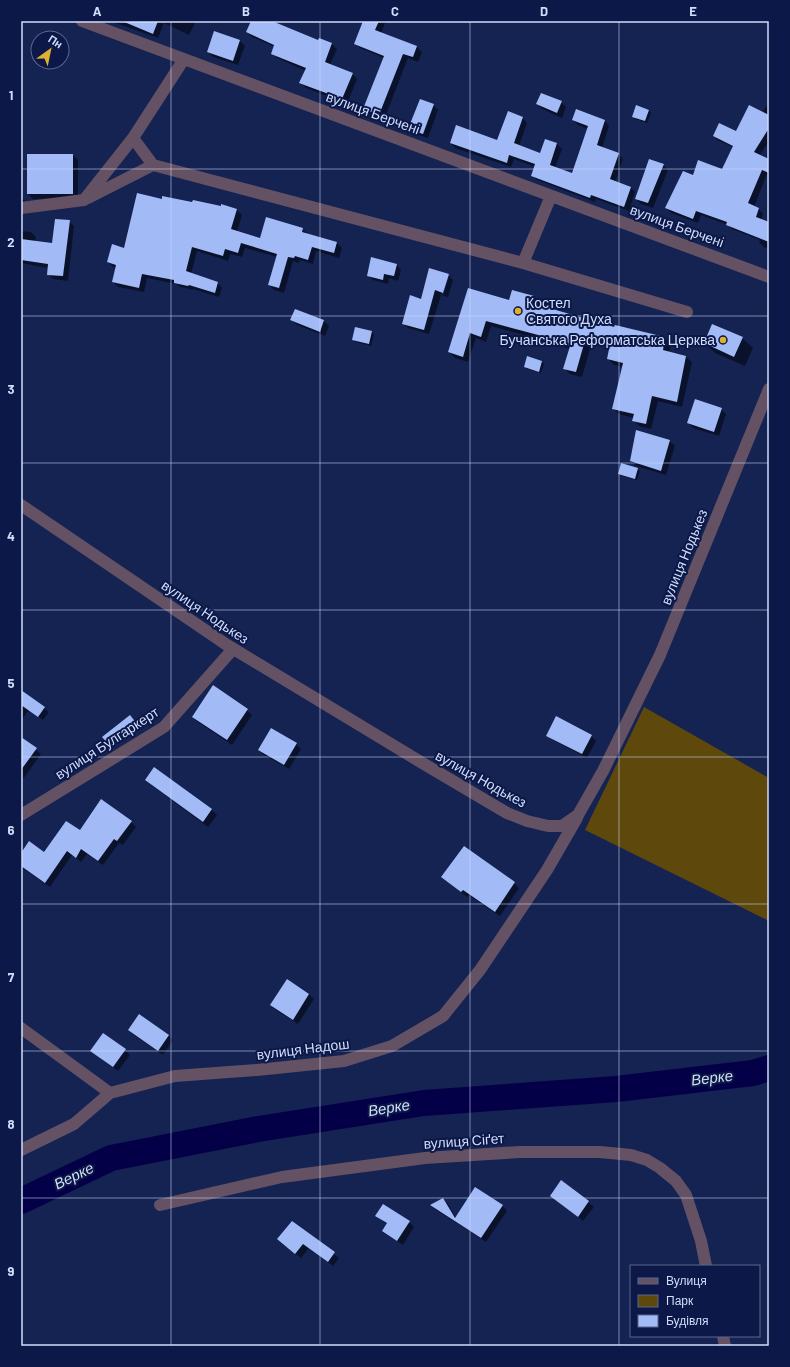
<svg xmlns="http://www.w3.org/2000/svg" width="790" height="1367" font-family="Barlow,sans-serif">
  <rect width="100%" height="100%" fill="#142352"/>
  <path fill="#5e480c" d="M644 707 769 778V921L585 830Z"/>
  <path fill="#0007" d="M110 21H196L189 35 164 23 158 38Z
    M252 21H275L274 23 318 42 320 39 332 44 337 49 330 65 352 73 357 79 347 104 306 88 301 83 306 71 277 58 272 53 275 47 252 37 247 32Z
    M364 21H386L381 33 417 47 422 52 418 62 408 58 384 120 370 114 365 109 384 58 360 48 355 43Z
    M240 41 245 46 238 65 213 57 208 51Z
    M561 102 566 107 562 118 542 109 537 104Z
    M769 102V141L759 156 769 160V175L767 174 754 207 759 209 763 214 761 220 769 223V249L764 247 759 242 760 240 732 229 728 225 701 215 698 223 671 213 666 208 694 176 723 170 733 147 719 141 714 136 736 133 762 113Z
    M433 105 438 110 428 138 415 134 410 129Z
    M649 110 651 113 647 123 635 119 633 117Z
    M576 111 605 121 609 126 602 148 618 154 623 159 615 182 631 188 635 192 629 211 596 199 595 202 537 180 532 176 535 167 514 159 511 167 455 148 451 143 498 141 508 113 523 118 527 123 519 146 540 154 545 140 557 144 562 149 555 168 572 174 588 129 578 125 573 120Z
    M73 155 78 160V198L33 199 28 194Z
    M663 165 668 170 653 208 641 204 636 199Z
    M21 197 25 201 21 208Z
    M162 201 221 207 222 205 237 210 242 215 237 232 261 239 302 229 307 233V235L337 243 342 248 339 258 316 251 313 264 300 260 299 263 293 261 284 293 274 290 269 285 277 257 245 248 242 257 230 254 228 261 197 251 191 274 218 283 222 288 219 297 193 289V290L180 287 176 284 147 278 144 292 118 287 113 282 117 268 113 267 108 262 125 249Z
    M69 221 74 226 68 281 53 279 48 274V268L21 263V231L31 232 36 237 35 242 53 244Z
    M396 264 401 270 398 281 389 278 388 284 373 280 368 275Z
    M448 275 453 280 448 297 443 296 449 276H447L429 334 408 328 403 323 421 300Z
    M469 289 510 301 513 291 534 297 539 303V306L615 328 665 338 671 344 669 353 686 357 692 362 682 407 658 401 651 429 639 426 634 420V418L618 414 613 408 623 367 614 365 608 359 611 348 592 342 582 377 570 374 564 368 570 349 548 342 546 341 491 326 486 342 476 338 468 362 455 358 449 352Z
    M296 310 324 321 329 326 325 336 297 325 292 320Z
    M356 328 372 332 374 335 371 346 356 342 353 340Z
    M742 338 753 348 745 366 715 353 705 343Z
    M528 357 542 362 544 364 541 373 527 369 525 367Z
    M721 409 726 414 719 436 693 428 688 422Z
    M670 441 675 446 666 475 636 466 631 461Z
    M637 469 640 471 637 480 622 476 619 474Z
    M21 691 49 712 43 720 29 710 23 718 21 716Z
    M247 710 252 715 232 745 198 722 193 717Z
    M132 718 139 726 112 747 104 737Z
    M548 735 591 736 596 741 587 758 553 740Z
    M21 738 41 754 24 778 21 776Z
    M296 744 301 749 289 769 264 755 259 750Z
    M155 769 212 810 217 815 208 827 151 785 146 780Z
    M131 822 136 827 123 845 119 843 103 865 87 854 81 862 72 855 50 887 21 867V855L44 853 80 832Z
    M442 877 514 883 519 888 500 916 468 895 467 897Z
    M287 980 309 994 314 999 298 1024 276 1010 271 1005Z
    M129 1030 168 1035 173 1040 163 1055 134 1035Z
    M125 1050 130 1055 118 1071 97 1055Z
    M562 1182 594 1207 583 1221 551 1196Z
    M475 1188 503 1206 507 1211 486 1242 436 1210 432 1206 443 1199 448 1204 456 1218Z
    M383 1205 409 1222 414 1227 403 1245 389 1236 383 1231 388 1225 376 1216Z
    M292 1222 339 1258 333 1266 309 1248 301 1258 283 1244Z"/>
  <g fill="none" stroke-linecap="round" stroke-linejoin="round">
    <path stroke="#040048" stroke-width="26" d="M21 1201 111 1158 258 1129 424 1103 616 1089 753 1073 769 1068"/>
  </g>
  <path fill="#a2baf5" d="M122 21H158L153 34Z
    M251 21H272L318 40 319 38 332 43 325 62 353 73 342 99 299 83 306 68 271 54 274 45 246 32Z
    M363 21H379L375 30 417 46 413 57 403 54 379 115 363 109 384 56 354 44Z
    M214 31 240 40 233 61 207 52Z
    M541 93 562 101 557 113 536 104Z
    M420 99 434 104 423 134 408 129Z
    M636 105 649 110 645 121 632 117Z
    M749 105 769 115V128L754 152 769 159V173L762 170 748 203 759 208 756 217 769 222V242L726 225 727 222 696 211 693 219 665 208 683 171 693 175 698 160 722 169 733 146 713 136 719 123 736 131Z
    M576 109 605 120 597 145 619 153 610 179 631 187 624 207 591 195 590 198 531 176 535 164 509 155 507 163 450 143 456 125 497 140 508 111 523 117 514 143 540 153 545 139 557 143 550 165 572 173 588 126 572 120Z
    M27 154H73V194H27Z
    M649 159 664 164 648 203 635 199Z
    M137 193 162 199V196L192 202 193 200 221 206V204L237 209 231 229 260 238 266 217 303 228 302 232 337 242 334 253 312 247 308 260 295 256 294 258 288 257 279 288 268 285 277 254 241 243 238 253 225 249 223 256 192 247 186 271 218 282 215 293 189 285 188 286 174 283V280L142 274 139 288 112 282 116 265 107 262 112 244 124 248Z
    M55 219 70 220 63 276 47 275 48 264 21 260V239L52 243Z
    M371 257 397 264 394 276 384 274 383 280 367 276Z
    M429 268 449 274 443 293 435 290 424 330 402 324 410 295 421 299Z
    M468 288 509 300 512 290 534 296 532 303 614 327 615 325 665 337 663 350 686 356 677 402 652 396 646 424 632 421 634 414 612 409 623 363 607 359 610 344 586 337 576 372 563 369 570 346 541 337 542 336 486 321 481 337 470 333 463 357 448 352Z
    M295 309 324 320 320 332 290 320Z
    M712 324 743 337 734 357 704 343Z
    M355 327 372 331 369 344 352 340Z
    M527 356 542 361 539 372 524 367Z
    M695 399 722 408 714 432 687 423Z
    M636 430 670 440 661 471 630 461Z
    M621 463 638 468 635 479 618 474Z
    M213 685 248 709 227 740 192 717Z
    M21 690 45 707 38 717 21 705Z
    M130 715 137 724 109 745 102 737Z
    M556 716 592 735 582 754 546 736Z
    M271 728 297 743 284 765 258 750Z
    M21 737 37 748 21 770Z
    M154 767 212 809 203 822 145 780Z
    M101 799 132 821 117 841 114 839 98 861 81 849 76 858 67 851 45 883 21 866V853L29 841 44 852 66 821 80 830Z
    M464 846 515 882 495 912 463 890 461 892 441 877Z
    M287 979 309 994 293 1020 270 1005Z
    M139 1014 169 1035 158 1051 128 1030Z
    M103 1033 126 1049 113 1067 90 1051Z
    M561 1180 589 1201 578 1217 550 1196Z
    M475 1187 503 1205 481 1238 430 1205 443 1198 455 1218Z
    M383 1204 410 1221 397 1241 382 1231 387 1223 375 1216Z
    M292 1221 335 1252 328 1262 303 1244 295 1254 277 1239Z"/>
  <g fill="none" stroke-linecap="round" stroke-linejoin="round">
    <path stroke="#655164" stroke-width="12" d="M82 21 769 277
      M133 138 153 165 523 263 551 196
      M88 198 153 165
      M21 208 84 200 133 138 184 59
      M523 263 687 312
      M21 505 227 645 419 761 507 813 527 821 548 826H562L578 815 603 771 660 655 769 389
      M21 815 164 727 233 649
      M21 1028 110 1093 175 1076 257 1070 344 1061 392 1046 443 1016 480 970 547 870 577 818
      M21 1150 74 1124 110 1093
      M160 1205 282 1177 425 1158 520 1152H600L631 1155 647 1160 660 1168 676 1181 686 1195 701 1241 706 1266
      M723 1336 725 1346"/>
  </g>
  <path fill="none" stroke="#d0ddfc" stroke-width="1" stroke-opacity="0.55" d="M171 21V1346M320 21V1346M470 21V1346M619 21V1346M21 169H769M21 316H769M21 463H769M21 610H769M21 757H769M21 904H769M21 1051H769M21 1198H769"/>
  <g fill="#deb133" stroke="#0c1847" stroke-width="1.5">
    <circle cx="518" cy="311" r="4"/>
    <circle cx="723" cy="340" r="4"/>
  </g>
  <g text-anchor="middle" stroke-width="4" stroke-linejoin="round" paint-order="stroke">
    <g font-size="14" fill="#d0ddfc" stroke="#0c1847">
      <text transform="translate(373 113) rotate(20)" y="5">вулиця Берчені</text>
      <text transform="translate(677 226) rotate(20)" y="5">вулиця Берчені</text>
      <text transform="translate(684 557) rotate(-68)" y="5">вулиця Нодькез</text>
      <text transform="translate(205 612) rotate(34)" y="5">вулиця Нодькез</text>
      <text transform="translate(107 743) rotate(-33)" y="5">вулиця Булгаркерт</text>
      <text transform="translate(481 779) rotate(29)" y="5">вулиця Нодькез</text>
      <text transform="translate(303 1049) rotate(-7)" y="5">вулиця Надош</text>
      <text transform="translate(464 1141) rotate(-4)" y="5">вулиця Сіґет</text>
    </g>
    <g font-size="14" fill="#d0ddfc" stroke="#0c1847" text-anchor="start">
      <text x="526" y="308">Костел<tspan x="526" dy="16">Святого Духа</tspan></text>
      <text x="715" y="345" text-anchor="end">Бучанська Реформатська Церква</text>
    </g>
    <g font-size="15" font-style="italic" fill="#d2ddf7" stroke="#0c1847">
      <text transform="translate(712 1078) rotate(-7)" y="5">Верке</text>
      <text transform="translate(389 1108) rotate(-9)" y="5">Верке</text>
      <text transform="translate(74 1176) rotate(-26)" y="5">Верке</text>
    </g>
  </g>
  <rect width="790" height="1367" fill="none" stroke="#0c1847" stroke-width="44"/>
  <rect x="630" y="1265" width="130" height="72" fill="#0c1847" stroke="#5a678f"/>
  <rect x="638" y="1278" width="20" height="6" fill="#655164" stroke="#5a678f"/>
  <text x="666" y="1285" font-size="12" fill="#d0ddfc">Вулиця</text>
  <rect x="638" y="1295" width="20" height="12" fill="#5e480c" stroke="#5a678f"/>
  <text x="666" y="1305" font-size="12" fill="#d0ddfc">Парк</text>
  <rect x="638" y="1315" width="20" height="12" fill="#a2baf5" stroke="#5a678f"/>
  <text x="666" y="1325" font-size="12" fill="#d0ddfc">Будівля</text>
  <g transform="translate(50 50) rotate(33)"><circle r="19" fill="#0c1847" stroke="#5a678f"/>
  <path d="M0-3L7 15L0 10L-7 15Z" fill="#deb133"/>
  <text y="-6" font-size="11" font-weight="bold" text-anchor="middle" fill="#d0ddfc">Пн</text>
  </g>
  <rect x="22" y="22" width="746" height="1323" fill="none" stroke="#d0ddfc" stroke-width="1.5"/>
  <g font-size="13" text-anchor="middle" font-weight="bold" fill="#d0ddfc">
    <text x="97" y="16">A</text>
    <text x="246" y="16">B</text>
    <text x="395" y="16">C</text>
    <text x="544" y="16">D</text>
    <text x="693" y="16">E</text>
    <text x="11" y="100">1</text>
    <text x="11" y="247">2</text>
    <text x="11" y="394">3</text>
    <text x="11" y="541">4</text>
    <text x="11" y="688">5</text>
    <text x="11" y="835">6</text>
    <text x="11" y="982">7</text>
    <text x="11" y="1129">8</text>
    <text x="11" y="1276">9</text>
  </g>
</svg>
